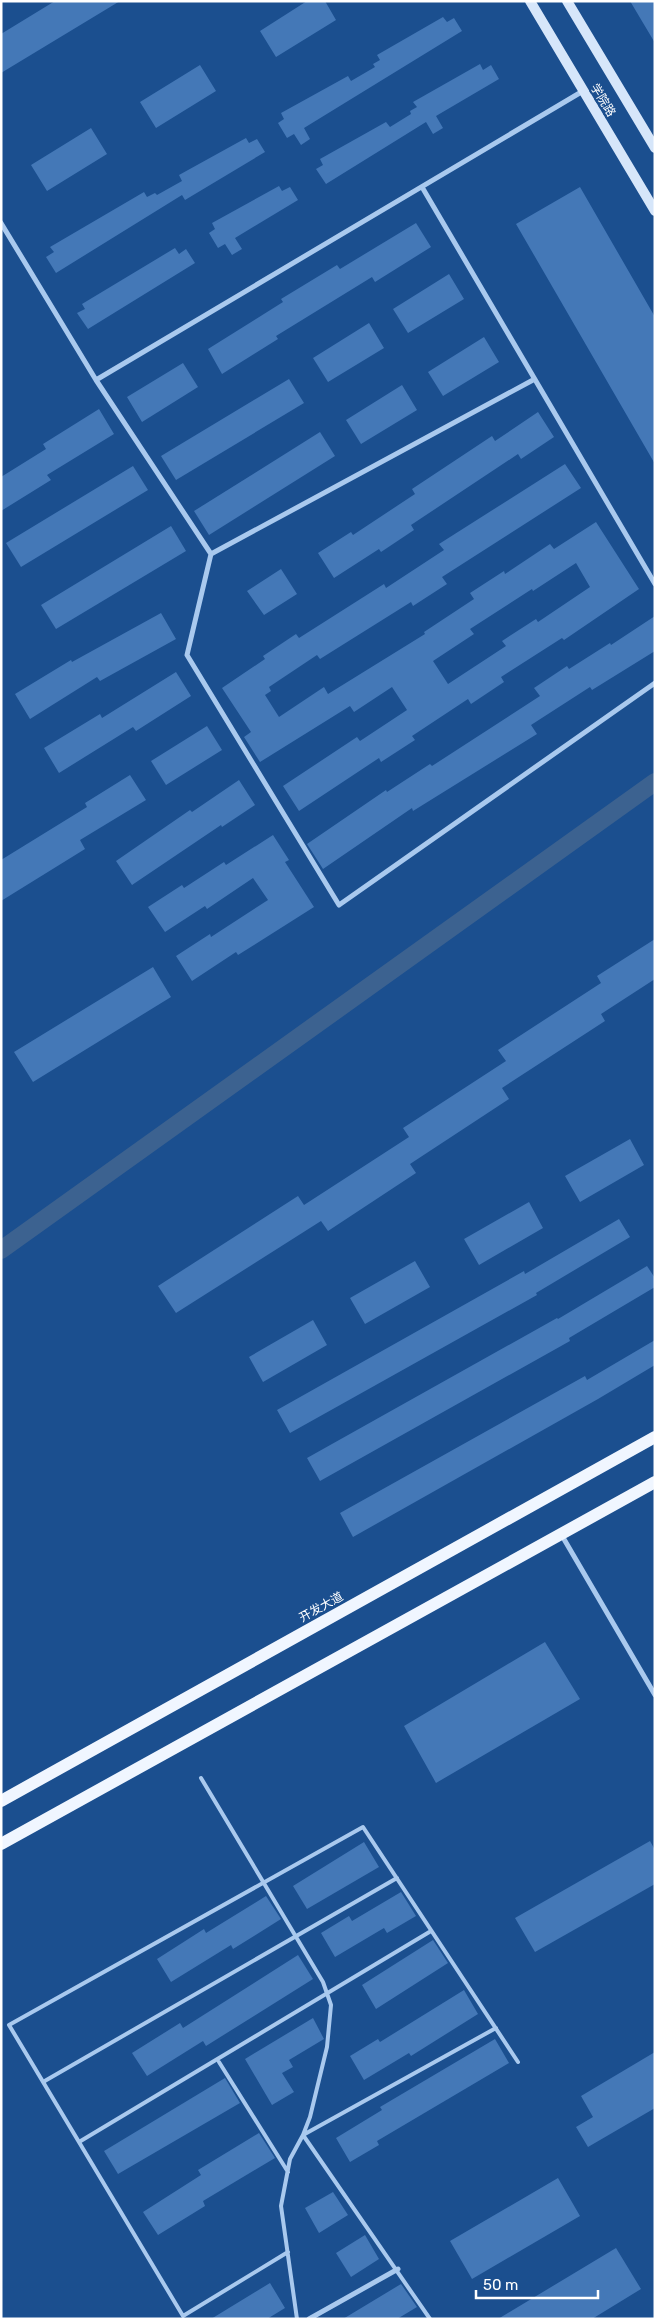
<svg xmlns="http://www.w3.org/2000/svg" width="656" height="2320" font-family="Rubik,'Noto Sans SC',sans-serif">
  <rect width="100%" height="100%" fill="#1b4f8f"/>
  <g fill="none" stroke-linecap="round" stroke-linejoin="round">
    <path stroke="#3c6290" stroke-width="18" d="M1 1250 655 782"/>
  </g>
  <path fill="#4478b7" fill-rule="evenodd" d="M55 1H120L1 73V34Z
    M307 1H325L336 20 276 57 260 31Z
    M630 1H655V43Z
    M443 17 447 22 454 18 462 31 304 128 310 139 301 145 294 134 287 138 278 123 284 119 281 113 348 76 351 81 375 67 373 64 380 60 377 55Z
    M480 64 483 70 491 65 499 79 436 116 443 128 433 134 426 122 326 184 316 169 323 165 320 159 386 122 390 127 411 114 410 111 417 107 413 102Z
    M200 65 216 91 156 128 140 102Z
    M91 128 107 154 47 191 31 165Z
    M246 138 249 143 257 139 265 152 185 200 182 195 56 273 46 257 54 252 50 247 144 192 147 197 155 193 157 195 182 181 179 175Z
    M279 186 282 191 290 187 298 200 235 238 242 249 232 255 225 244 218 248 209 233 215 229 212 223Z
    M580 187 655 317V464L516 224Z
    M416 223 431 247 375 282 372 277 276 336 278 339 222 374 208 349 283 302 281 299 337 265 340 269Z
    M175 248 179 254 186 249 195 263 88 329 77 313 85 309 82 304Z
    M449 274 464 299 408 333 393 309Z
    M369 323 384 348 328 382 313 358Z
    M484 337 499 362 443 396 428 372Z
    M183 363 198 387 142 422 127 397Z
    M289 379 304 403 176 480 161 456Z
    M402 385 417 410 361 444 346 420Z
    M99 409 114 434 47 475 51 480 1 511V477L46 449 43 444Z
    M538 412 554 437 521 459 518 454 411 525 414 530 381 552 379 549 334 578 318 553 351 532 353 535 415 494 412 489 492 436 495 441Z
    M320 432 335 456 209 535 194 511Z
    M565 464 581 488 442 577 447 584 413 606 411 602 320 659 317 655 269 687 271 691 265 695 279 717 324 687 328 694 425 634 424 632 474 599 470 593 504 571 505 574 550 544 554 549 596 522 639 589 564 640 562 638 501 677 504 682 471 704 468 699 412 736 415 740 381 762 379 758 299 811 283 786 357 737 360 741 407 710 392 687 354 712 350 706 260 762 244 737 251 732 222 688 265 659 263 656 296 634 299 638 384 584 386 588 444 550 439 544ZM576 563 590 587 538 622 536 619 502 641 506 646 448 684 433 661 474 634 470 629 532 589 533 591Z
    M133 466 148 490 21 567 6 543Z
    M171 526 186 551 56 629 41 605Z
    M281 569 297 594 264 615 247 591Z
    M161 613 176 639 100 681 97 677 30 719 15 694 71 660 72 662Z
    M655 616V651L592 690 590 687 531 725 537 734 413 811 412 808 323 869 307 844 386 790 387 792 430 764 432 766 540 696 534 688 567 666 569 669 610 643 611 645Z
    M176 672 191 696 136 731 133 727 59 773 44 748 100 714 102 718Z
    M207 726 222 750 166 785 151 761Z
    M130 775 146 800 80 840 85 849 1 901V860L87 807 85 803Z
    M239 780 255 805 222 827 221 825 132 885 116 861 190 810 192 812Z
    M273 835 289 860 285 862 314 907 238 955 236 952 192 981 176 956 210 934 211 937 268 900 253 878 207 909 205 906 165 932 148 907 182 885 184 888 224 862 226 865Z
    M655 939V979L601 1014 605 1021 502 1088 509 1099 410 1164 416 1173 328 1231 321 1221 176 1313 158 1286 298 1196 304 1205 409 1137 403 1128 506 1061 498 1050 601 983 597 976Z
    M153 967 171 997 33 1082 14 1052Z
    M630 1139 644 1165 580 1202 565 1176Z
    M529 1202 543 1228 479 1265 464 1239Z
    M619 1219 630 1237 536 1293 537 1295 290 1433 277 1410 524 1271 525 1274Z
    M415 1261 430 1287 365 1324 350 1298Z
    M647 1266 655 1278V1287L569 1338 570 1341 320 1481 307 1458 557 1318 558 1319Z
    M313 1320 327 1345 263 1382 249 1357Z
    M655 1340V1365L598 1399 353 1537 340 1513 585 1376 587 1380Z
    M545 1642 580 1699 436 1783 404 1726Z
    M650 1841 655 1850V1884L535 1952 515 1918Z
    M364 1842 379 1867 307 1909 293 1886Z
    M401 1892 416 1916 387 1933 384 1928 335 1957 321 1933 349 1916 352 1921Z
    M266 1896 281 1919 233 1949 231 1945 171 1982 157 1959 204 1929 206 1933Z
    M433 1940 448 1963 376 2009 362 1985Z
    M298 1955 313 1979 206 2046 203 2041 147 2076 132 2053 180 2023 183 2028Z
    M464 1990 478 2014 411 2056 409 2053 364 2080 350 2056 378 2039 380 2042Z
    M313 2018 324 2039 289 2060 293 2067 282 2073 294 2092 272 2105 245 2059Z
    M495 2039 509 2063 377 2141 379 2145 350 2162 336 2138 382 2110 380 2107Z
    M655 2052V2108L588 2147 576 2127 593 2117 581 2096Z
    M225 2078 240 2103 118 2174 104 2151Z
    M259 2133 275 2158 203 2201 205 2206 158 2235 143 2212 201 2175 198 2170Z
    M558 2178 580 2216 472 2279 450 2241Z
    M333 2192 348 2215 319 2233 305 2208Z
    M365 2235 379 2259 351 2277 336 2253Z
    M616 2248 641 2289 592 2319H498Z
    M270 2283 285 2308 267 2319H211Z
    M401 2284 417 2307 397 2319H343Z"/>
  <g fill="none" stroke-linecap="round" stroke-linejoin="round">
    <path stroke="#a9c9ee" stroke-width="4" d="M201 1778 323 1982 331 2005 327 2047 310 2117 303 2135 290 2159 281 2206 297 2319
      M219 2062 288 2172
      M43 2082 397 1878
      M79 2142 431 1931
      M288 2252 183 2316 9 2025 363 1827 518 2062
      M430 2319 303 2135 496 2028"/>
    <path stroke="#a9c9ee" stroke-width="5" d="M422 187 655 584
      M1 223 96 380 583 91
      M96 380 211 554 187 655 339 905 655 683
      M211 554 533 380
      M561 1534 655 1695
      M309 2319 398 2269"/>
    <path stroke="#d6e6fa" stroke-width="10" d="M530 1 655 211
      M567 1 655 148"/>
    <path stroke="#f0f6ff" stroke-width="12" d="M1 1801 655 1437
      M1 1844 655 1482"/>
  </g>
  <g text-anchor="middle" stroke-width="4.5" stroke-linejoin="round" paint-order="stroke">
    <g font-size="12" fill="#fff" stroke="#1b4f8f">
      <text transform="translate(603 100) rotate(59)" y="4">学院路</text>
      <text transform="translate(321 1607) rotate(-29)" y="4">开发大道</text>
    </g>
  </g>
  <rect width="656" height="2320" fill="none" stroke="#ffffff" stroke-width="5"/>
  <path d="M476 2290v8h122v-8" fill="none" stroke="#ffffff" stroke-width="2.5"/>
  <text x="483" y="2290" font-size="15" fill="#ffffff" stroke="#1b4f8f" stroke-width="4" paint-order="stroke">50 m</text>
</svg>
